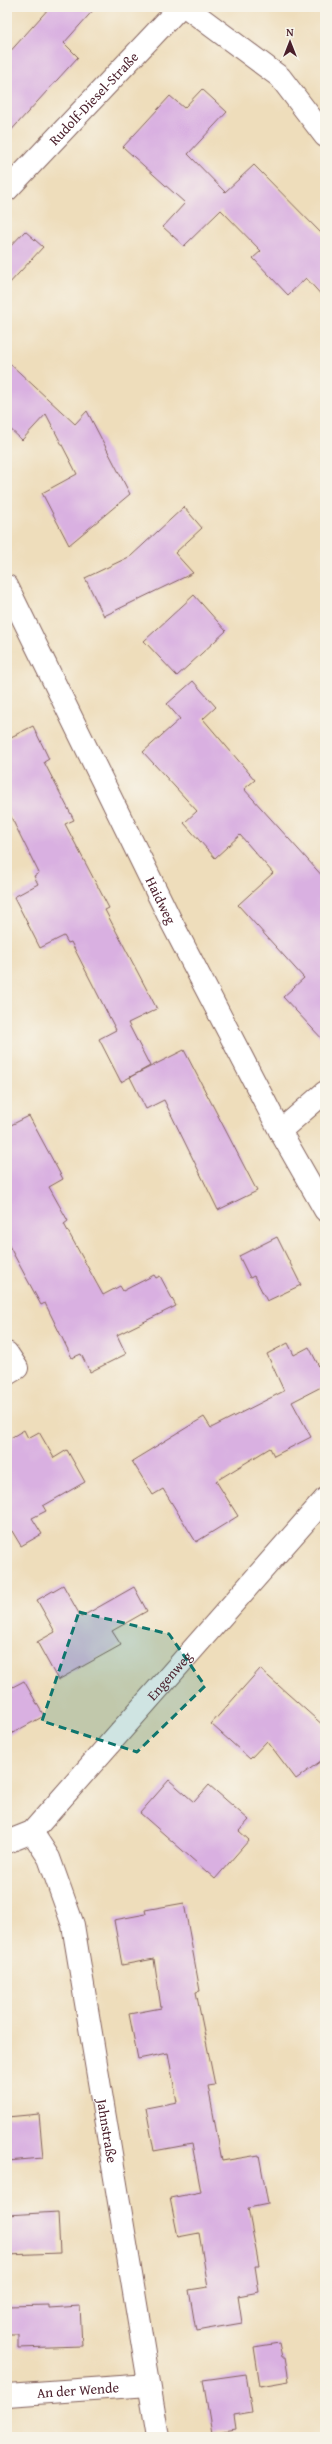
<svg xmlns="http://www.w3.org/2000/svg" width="332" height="2444" font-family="'Gentium Book Plus',serif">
  <rect width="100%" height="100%" fill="#f7f3e8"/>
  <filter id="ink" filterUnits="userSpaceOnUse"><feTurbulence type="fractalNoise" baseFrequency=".025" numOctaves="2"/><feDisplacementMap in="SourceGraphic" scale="8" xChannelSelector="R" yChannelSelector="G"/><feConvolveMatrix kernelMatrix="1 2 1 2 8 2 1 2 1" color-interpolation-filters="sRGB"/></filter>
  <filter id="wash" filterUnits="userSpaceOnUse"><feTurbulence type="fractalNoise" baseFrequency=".012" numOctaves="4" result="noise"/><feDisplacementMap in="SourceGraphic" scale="16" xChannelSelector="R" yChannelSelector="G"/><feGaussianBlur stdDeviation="0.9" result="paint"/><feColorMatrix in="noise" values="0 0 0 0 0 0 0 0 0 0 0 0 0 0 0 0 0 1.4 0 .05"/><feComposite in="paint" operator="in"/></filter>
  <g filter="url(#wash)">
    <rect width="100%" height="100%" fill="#edb"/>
    <g id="blocks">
      <path fill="#d9b0e1" d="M50 7H96L64 43 78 57 7 135V55Z
        M202 89 227 112 188 154 225 192 254 165 325 237V299L306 278 288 295 253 258 261 251 221 210 184 246 163 227 185 203 123 147 170 96 184 108Z
        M25 231 43 247 7 286V250Z
        M7 361 75 424 87 411 130 494 69 545 42 493 77 474 46 414 22 440 7 426Z
        M184 507 202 528 175 553 193 573 104 616 85 578 131 556Z
        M194 595 226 631 177 676 144 641Z
        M193 681 216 707 203 719 255 780 244 789 325 879V1042L283 997 304 978 238 905 273 873 240 835 215 858 184 823 197 811 143 752 180 719 167 704Z
        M33 726 49 759 44 762 74 820 65 824 109 908 105 910 157 1009 128 1023 150 1066 121 1082 99 1039 116 1030 71 942 68 943 64 936 40 948 14 897 38 884 34 876 39 873 7 809V739Z
        M184 1050 257 1191 218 1210 164 1100 146 1109 130 1077Z
        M29 1116 63 1179 49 1187 68 1221 64 1224 103 1295 120 1286 123 1291 154 1275 156 1278 160 1276 176 1306 117 1335 126 1354 90 1372 81 1354 72 1358 45 1303 41 1305 7 1242V1127Z
        M277 1237 301 1285 267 1301 254 1276 250 1278 239 1256Z
        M288 1343 294 1355 309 1347 325 1378V1385L292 1402 311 1437 274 1456 270 1448 216 1481 238 1516 196 1542 163 1489 153 1495 132 1461 204 1417 211 1428 284 1391 267 1354Z
        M24 1430 28 1438 39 1432 54 1458 67 1450 85 1482 43 1506 46 1511 32 1518 42 1534 21 1546 12 1531 7 1534V1440Z
        M63 1585 81 1617 134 1587 147 1611 112 1631 121 1645 58 1680 37 1642 55 1632 37 1600Z
        M260 1669 325 1727V1758L296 1779 267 1741 250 1759 211 1724Z
        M24 1681 44 1716 7 1736V1690Z
        M169 1780 194 1802 209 1785 249 1820 239 1831 249 1840 215 1879 140 1813Z
        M184 1903 200 1991 196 1992 215 2085 208 2086 222 2161 259 2155 268 2204 248 2208 259 2266H255L259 2292 238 2296 242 2323 196 2331 189 2290 208 2287 199 2233 178 2237 170 2198 201 2192 192 2144 154 2151 146 2108 177 2102 168 2053 138 2059 129 2014 161 2008 154 1959 122 1965 114 1920 146 1914 145 1910Z
        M39 2114 43 2158 7 2161V2117Z
        M58 2212 60 2253 7 2255V2215Z
        M49 2305V2308L80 2306 82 2346 18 2348V2334H7V2306Z
        M279 2343 282 2357H285L289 2381 260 2386 254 2347Z
        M246 2374 252 2412 234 2415 236 2429 212 2433 203 2380Z"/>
    </g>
  </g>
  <g filter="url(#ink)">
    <use href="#blocks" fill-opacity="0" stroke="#83625d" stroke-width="1"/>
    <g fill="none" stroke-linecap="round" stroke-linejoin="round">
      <defs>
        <g id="minor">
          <path d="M186 7 280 77 325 136"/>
          <path id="s1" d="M7 190 180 7"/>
          <path id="s2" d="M7 586 172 923 280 1131 325 1210"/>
          <path d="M280 1131 325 1092"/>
          <path d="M7 1353 17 1368 7 1374"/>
          <path id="s3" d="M32 1832 49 1858 73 1925 158 2437"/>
          <path id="s4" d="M7 1842 32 1832 325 1499"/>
          <path id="s5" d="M7 2395 149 2385"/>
        </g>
      </defs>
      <use href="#minor" stroke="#83625d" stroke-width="24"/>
      <use href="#minor" stroke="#fff" stroke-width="22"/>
    </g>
  </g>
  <path fill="#0f766e" fill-opacity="0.2" stroke="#0f766e" stroke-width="3" stroke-dasharray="8 5" stroke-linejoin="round" d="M79 1612 169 1634 205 1686 137 1752 42 1721Z"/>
  <g text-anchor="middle" stroke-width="3" stroke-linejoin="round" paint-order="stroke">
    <g font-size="14" fill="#4a1f2b" stroke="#f7f3e8">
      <text dy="5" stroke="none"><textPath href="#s1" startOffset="126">Rudolf-Diesel-Straße</textPath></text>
      <text dy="5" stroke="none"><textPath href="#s2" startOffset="350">Haidweg</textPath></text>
      <text dy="5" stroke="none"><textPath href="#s4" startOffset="235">Engenweg</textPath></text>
      <text dy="5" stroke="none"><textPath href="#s3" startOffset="311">Jahnstraße</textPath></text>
      <text dy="5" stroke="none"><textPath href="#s5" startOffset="71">An der Wende</textPath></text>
    </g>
  </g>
  <rect width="332" height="2444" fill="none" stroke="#f7f3e8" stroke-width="24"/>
  <g transform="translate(290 42)" stroke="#f7f3e8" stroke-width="3" paint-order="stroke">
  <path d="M0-3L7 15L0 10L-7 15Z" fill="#4a1f2b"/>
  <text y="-6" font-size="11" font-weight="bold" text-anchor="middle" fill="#4a1f2b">N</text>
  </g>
</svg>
